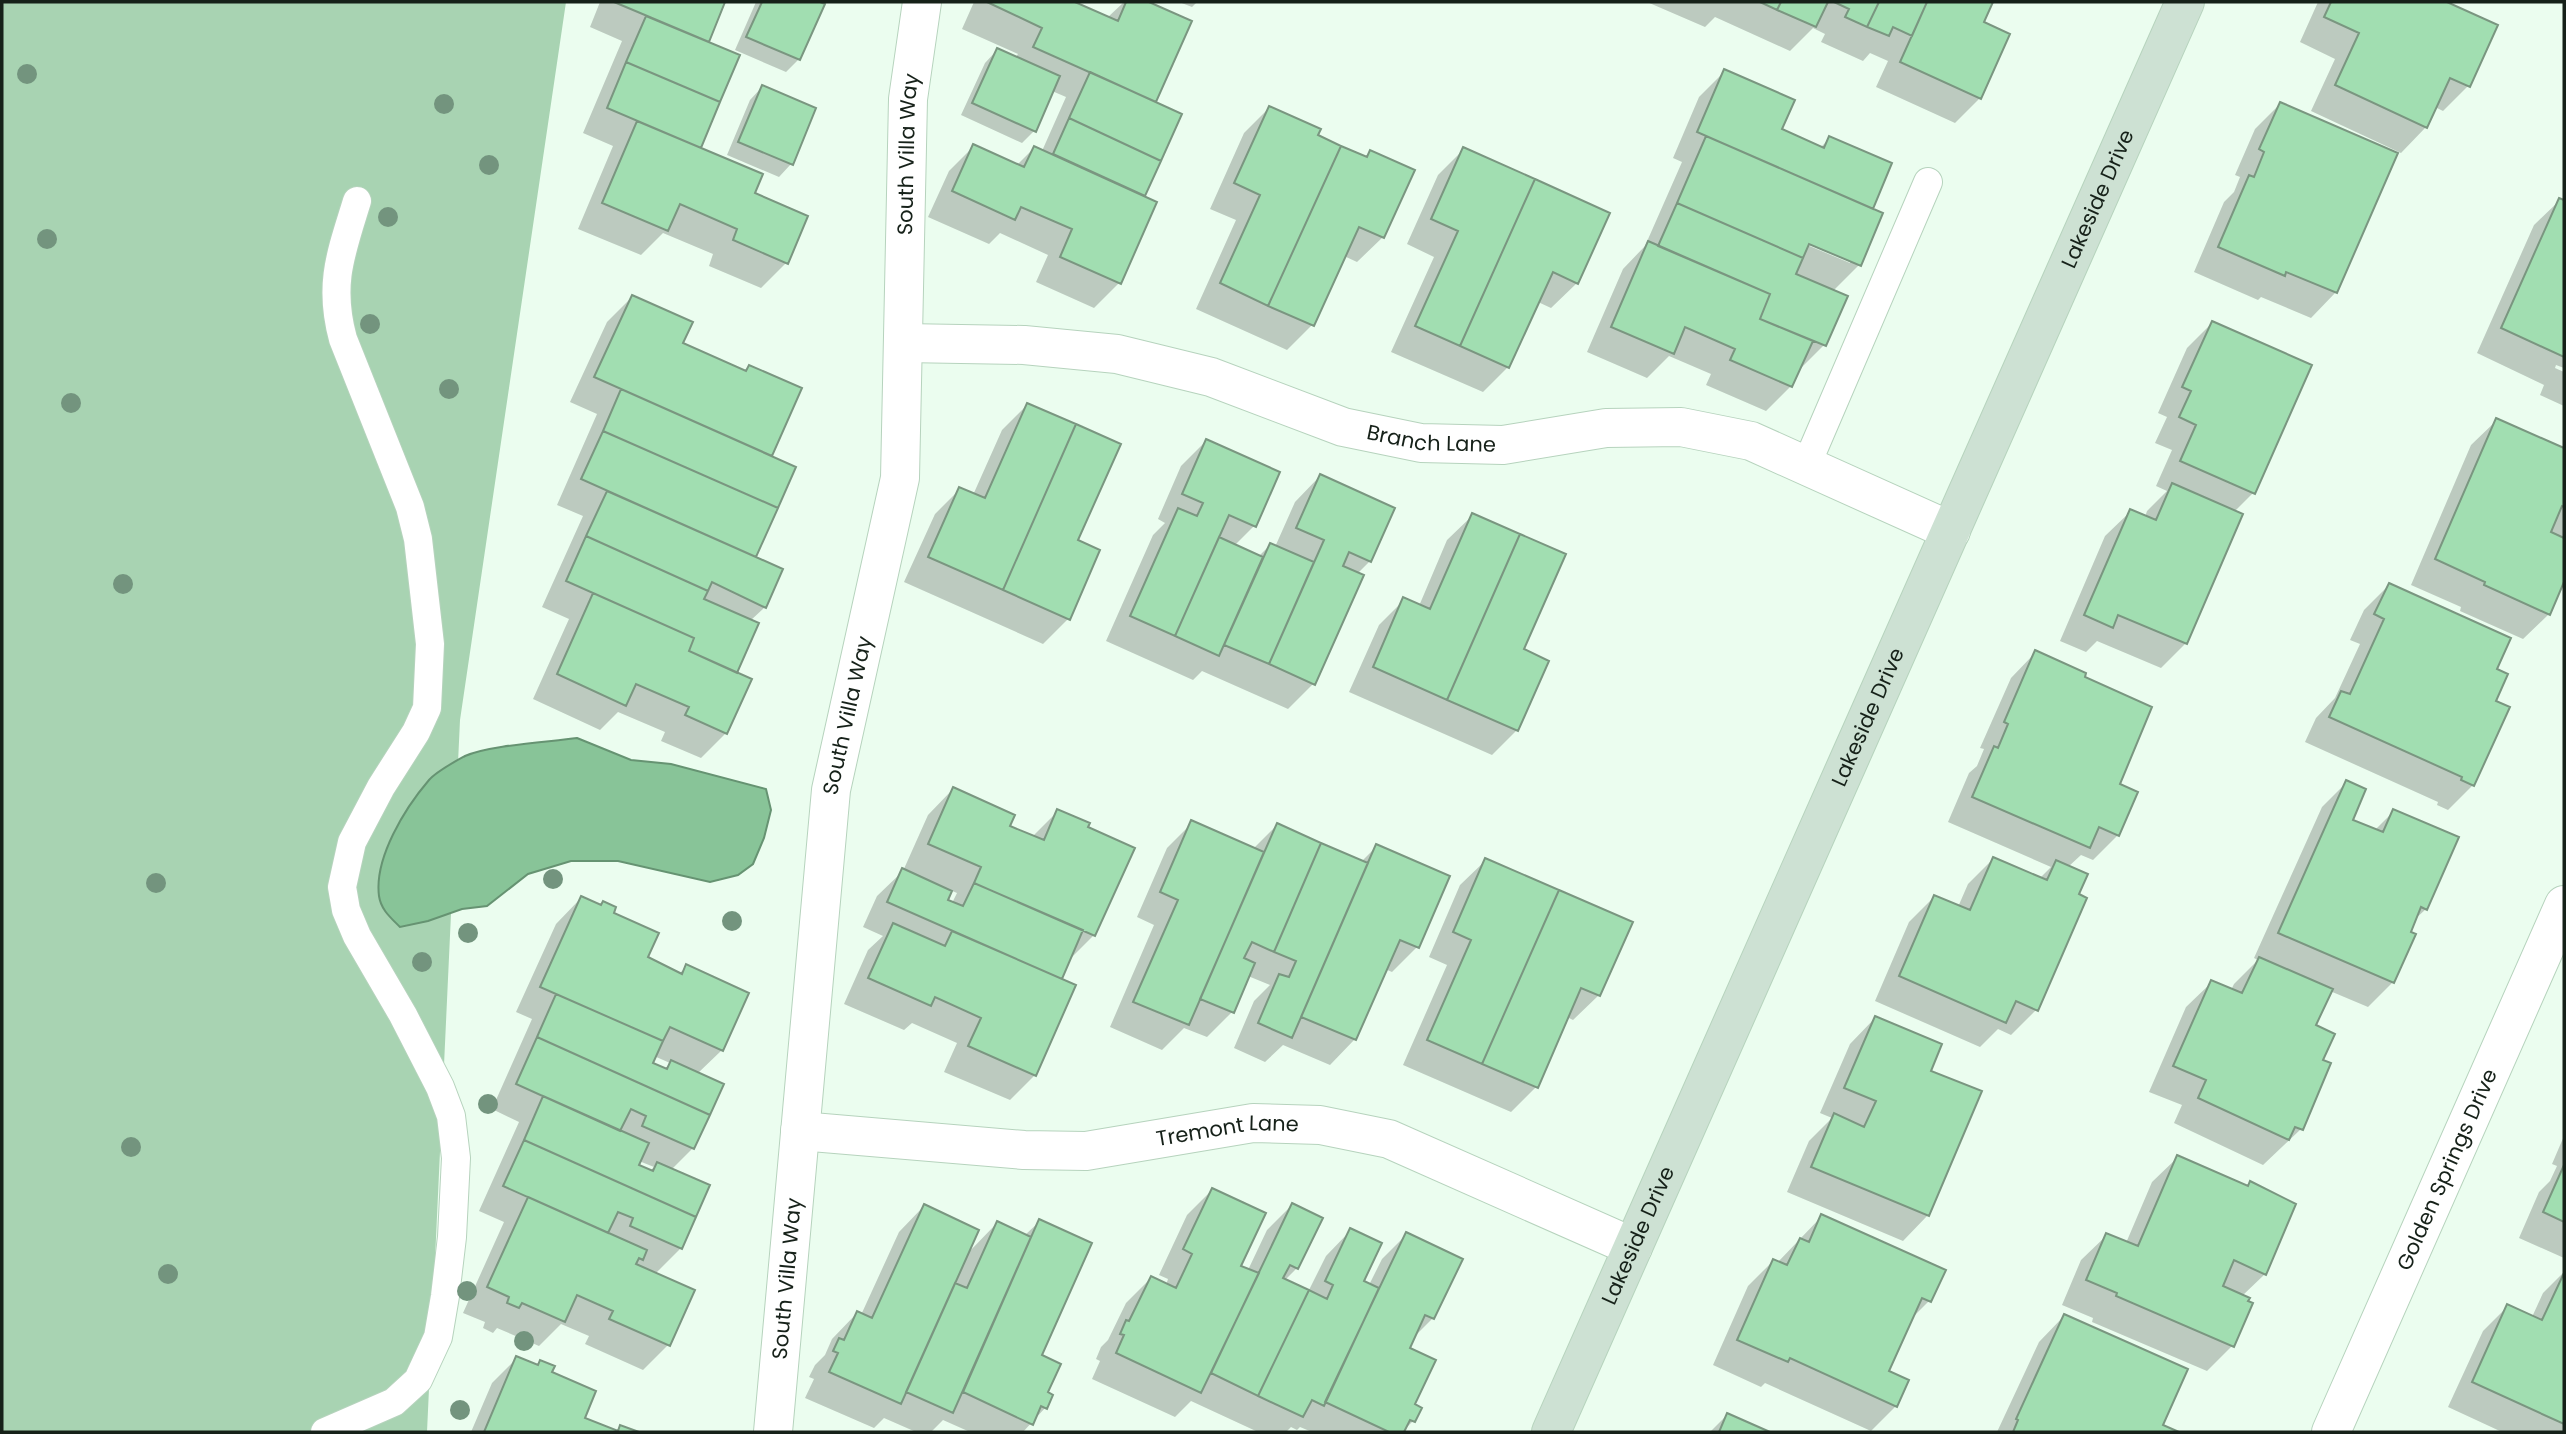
<svg xmlns="http://www.w3.org/2000/svg" width="2566" height="1434" font-family="Poppins,sans-serif">
  <rect width="100%" height="100%" fill="#ebfdef"/>
  <path fill="#a8d3b2" d="M2 2H566L460 720 427 1432H2Z"/>
  <path fill="#88c498" stroke="#669372" stroke-width="2" d="M577 738 631 760 671 764 766 789 771 810 764 838 753 864 738 875 710 882 618 861H571L528 874 487 906 462 909 428 921 400 927C391 918 381 910 379 896 374 858 405 808 429 780 437 771 454 762 465 756 489 745 549 742 577 738Z"/>
  <path fill="#0003" fill-rule="evenodd" d="M600 2H724L706 43 699 149 752 194 786 263 761 288 709 266 713 254 663 233 641 255 578 229 613 146 583 133 622 41 590 27Z
    M756 2H815L822 5 799 59 786 72 735 50Z
    M974 2H1070L1107 18 1124 2H1145L1190 22 1154 103 1180 115 1143 197 1119 283 1094 308 1036 282 1048 255 1000 233 989 244 928 217 949 171 974 146 1017 165 1034 148 1042 151 1066 97 1052 91 1034 131 1022 143 961 115 985 63 997 50 1015 58 1018 54 962 29Z
    M1179 2H1197L1192 7Z
    M1647 2H1992L1982 23 1980 98 1955 123 1876 87 1888 61 1870 53 1863 61 1821 42 1825 34 1813 28 1790 51 1715 17 1705 27Z
    M2318 2H2443L2495 26 2468 86 2443 111 2435 107 2426 127 2401 153 2311 111 2335 59 2300 42Z
    M1725 71 1780 130 1820 148 1829 139 1859 265 1832 292 1824 345 1799 370 1791 386 1766 411 1706 385 1711 374 1669 356 1647 378 1587 352 1623 269 1645 246 1682 162 1673 158 1699 97ZM1802 239 1850 259V263L1800 242Z
    M762 87 814 109 791 164 779 177 727 155 750 100Z
    M2280 104 2336 292 2311 318 2261 297 2258 300 2194 272 2224 202 2234 192 2240 177 2235 175 2255 129Z
    M1269 108 1315 136 1365 158 1371 152 1383 237 1357 262 1344 256 1312 325 1287 350 1196 309 1236 220 1210 209 1244 133Z
    M1463 150 1577 283 1551 308 1538 302 1508 367 1483 392 1391 352 1434 257 1407 244 1438 175Z
    M2560 200 2564 202V368L2556 365 2555 368 2564 372V406L2540 395 2544 385 2477 353 2534 225Z
    M632 297 681 344 744 372 749 367 800 389 769 457 794 468 754 558 765 607 750 621 735 674 726 733 701 758 661 741 665 732 618 712 600 730 533 699 569 619 542 607 583 516 557 505 597 414 570 402 607 322Z
    M2212 323 2253 493 2234 512 2186 643 2161 668 2097 641 2086 652 2060 641 2105 536 2131 511 2145 517 2147 511 2167 491 2156 486 2172 450 2155 443 2167 417 2158 413 2187 348Z
    M1027 405 1075 541 1068 619 1043 644 904 582 935 514 960 489 973 495 1002 430Z
    M2497 420 2564 450V578L2549 614 2523 639 2460 611 2461 607 2411 585 2471 445Z
    M1206 441 1254 526 1234 546 1259 556 1270 545 1275 547 1295 502 1320 476 1370 561 1357 574 1313 684 1288 709 1202 671 1193 680 1106 641 1153 535 1165 523 1158 519 1181 466Z
    M1473 515 1521 650 1517 730 1492 755 1349 692 1379 625 1404 600 1419 606 1447 540Z
    M2389 585 2495 670 2494 702 2473 785 2448 810 2437 805 2438 802 2305 742 2316 718 2335 698 2360 644 2350 640 2364 610Z
    M2036 652 2118 785V835L2093 860 2081 855 2068 867 2077 895 2036 1010 2011 1035 1998 1029 1980 1047 1875 1001 1909 922 1934 897 1958 907 1968 884 1993 859 2039 879 2051 867 1948 822 1969 773 1977 766 1984 749 1980 748 2011 678Z
    M2347 782 2350 821 2374 831 2394 811 2426 909 2414 920 2393 982 2368 1007 2330 991 2314 1026 2321 1061 2301 1129 2263 1165 2174 1123 2182 1105 2149 1092 2186 1007 2212 982 2231 990 2234 984 2258 960 2254 958 2322 807Z
    M953 789 1007 826 1032 837 1058 811 1094 935 1069 960 1060 980 1035 1075 1010 1100 944 1072 957 1043 912 1023 904 1030 844 1004 868 950 883 936 863 927 877 896 903 871 928 815ZM950 890 957 893 952 903 946 900Z
    M1192 823 1253 849 1277 825 1361 862 1377 846 1417 947 1392 972 1385 969 1355 1039 1330 1065 1283 1045 1265 1062 1234 1048 1254 1001 1270 985 1248 976 1232 1012 1207 1037 1184 1028 1162 1050 1110 1027 1154 925 1137 917 1167 848Z
    M1486 860 1599 995 1573 1020 1567 1017 1536 1087 1511 1112 1403 1065 1447 965 1429 957 1460 885Z
    M581 898 611 914 645 958 679 974 687 966 722 1050 697 1074 693 1148 671 1170 681 1248 655 1274 668 1345 643 1370 585 1344 589 1336 561 1324 539 1346 497 1328 493 1333 483 1328 485 1322 463 1313 504 1222 479 1211 519 1122 492 1109 532 1019 516 1012 556 924ZM654 1056 670 1063 664 1070 650 1064ZM639 1161 654 1167 650 1171 637 1165Z
    M1875 1018 1928 1071V1215L1903 1241 1787 1192 1809 1141 1832 1118 1820 1113 1850 1044Z
    M2564 1136V1258L2519 1238 2539 1192 2550 1181 2557 1166 2552 1164Z
    M2178 1157 2247 1187 2250 1184 2265 1274 2242 1296 2232 1346 2207 1371 2092 1322 2093 1318 2062 1305 2081 1260 2107 1235 2126 1243 2152 1182Z
    M1212 1190 1239 1267 1248 1270 1267 1230 1292 1205 1320 1219 1297 1268 1284 1281 1308 1292 1326 1256 1351 1230 1362 1282 1369 1285 1382 1259 1407 1234 1433 1318 1413 1338 1408 1348 1413 1421 1402 1432H1312L1300 1427 1297 1430 1291 1427 1286 1432H1258L1191 1401 1175 1417 1092 1379 1100 1361 1096 1359 1101 1347 1108 1340 1126 1303 1151 1278 1166 1285 1168 1279 1159 1275 1187 1215Z
    M924 1206 966 1255 997 1223 1024 1236 1040 1221 1039 1356 1045 1408 1023 1432H970L943 1420 931 1432H916L884 1418 874 1428 805 1398 814 1379 809 1377 815 1365 825 1355 832 1339 857 1313 861 1315 899 1232Z
    M1822 1216 1929 1301 1911 1319 1887 1372 1896 1406 1871 1431 1765 1383 1761 1387 1713 1365 1748 1286 1773 1261 1777 1263Z
    M2564 1272V1432H2502L2448 1407 2483 1331 2508 1306 2532 1317 2543 1293Z
    M2064 1316 2161 1426 2175 1432H1997L2039 1342Z
    M517 1358 537 1366 541 1362 583 1419 615 1432H471L492 1383Z
    M1727 1415 1766 1432H1710Z"/>
  <path fill="#a1deb1" stroke="#7a9680" stroke-width="2" d="M614 2H725L709 42Z
    M762 2H820L825 4 800 60 746 37Z
    M987 2H1075L1118 21 1126 2H1149L1192 21 1156 102 1033 47 1042 28Z
    M1760 2H1781L1777 10Z
    M1781 2H1828L1816 27 1777 10Z
    M1834 2H1879L1867 27 1845 17 1849 9Z
    M1879 2H1927L1912 36 1893 27 1889 36 1867 27Z
    M1927 2H1993L1984 22 2010 34 1981 99 1900 62Z
    M2331 2H2447L2498 25 2470 87 2450 78 2427 128 2335 85 2359 33 2324 17Z
    M646 16 740 55 720 102 626 62Z
    M997 48 1060 76 1036 132 972 103Z
    M626 62 720 102 701 148 607 108Z
    M1724 69 1795 100 1782 129 1824 148 1829 136 1892 163 1873 209 1697 132Z
    M1090 72 1182 114 1161 161 1069 118Z
    M762 85 816 108 793 165 738 142Z
    M2280 102 2398 153 2337 293 2286 272 2285 276 2218 247 2249 175 2254 177 2264 152 2259 149Z
    M1269 106 1321 129 1318 135 1341 146 1268 306 1220 283 1260 195 1234 183Z
    M1069 118 1161 161 1145 196 1053 154Z
    M637 121 763 174 755 193 808 216 788 264 733 240 737 229 680 204 668 231 602 203Z
    M1706 136 1883 213 1861 266 1809 244 1803 258 1677 203Z
    M973 144 1024 167 1034 146 1157 202 1121 284 1060 257 1072 229 1021 207 1015 220 952 191Z
    M1341 146 1367 157 1370 150 1415 170 1384 238 1359 227 1314 326 1268 306Z
    M1463 147 1535 179 1460 346 1415 326 1458 231 1431 219Z
    M1535 179 1610 213 1578 284 1553 272 1509 368 1460 346Z
    M2559 198 2564 200V357L2501 328Z
    M1677 203 1803 258 1796 274 1848 296 1826 346 1760 319 1770 294 1658 246Z
    M1648 241 1770 294 1760 319 1813 341 1792 387 1730 360 1735 349 1685 327 1674 354 1611 327Z
    M632 295 693 322 683 343 746 371 749 365 802 388 772 456 594 377Z
    M2212 321 2312 365 2255 494 2180 461 2196 425 2179 417 2191 391 2182 387Z
    M621 389 796 467 778 508 603 431Z
    M1027 403 1076 424 1003 590 928 557 959 487 985 498Z
    M2496 418 2564 448V507L2562 506 2551 532 2564 538V582L2550 615 2484 585 2485 582 2435 559Z
    M1076 424 1121 444 1078 540 1100 550 1070 620 1003 590Z
    M603 431 778 508 756 557 581 479Z
    M1206 439 1280 472 1256 527 1229 515 1175 636 1130 616 1178 508 1197 516 1203 503 1182 494Z
    M1320 474 1395 508 1371 562 1349 552 1343 566 1364 575 1315 685 1269 664 1324 540 1296 528Z
    M2172 483 2243 514 2187 644 2118 615 2113 628 2084 615 2130 509 2156 520Z
    M607 491 783 569 766 608 712 582 708 591 586 536Z
    M1472 513 1520 534 1447 700 1373 667 1403 597 1430 609Z
    M1520 534 1566 554 1524 649 1549 661 1518 731 1447 700Z
    M586 536 708 591 704 599 759 623 737 673 689 651 694 638 566 581Z
    M1219 537 1263 557 1219 656 1175 636Z
    M1270 543 1314 562 1269 664 1224 645Z
    M2389 583 2511 638 2497 669 2508 674 2496 701 2510 707 2474 786 2461 780 2462 777 2329 717 2341 691 2350 694 2384 619 2374 614Z
    M593 593 694 638 689 651 752 679 727 734 685 715 689 707 636 684 626 706 557 674Z
    M2035 650 2086 673 2085 677 2152 707 2120 784 2138 792 2119 836 2099 827 2090 848 1972 797 1994 746 1998 748 2008 724 2004 722Z
    M2346 780 2366 789 2353 820 2383 832 2393 809 2459 837 2427 910 2421 907 2411 932 2416 934 2394 983 2278 933Z
    M953 787 1015 815 1010 826 1044 840 1057 809 1090 823 1088 827 1135 848 1095 936 974 883 981 867 928 844Z
    M1191 820 1264 852 1189 1025 1133 1002 1178 900 1160 892Z
    M1277 823 1321 843 1274 952 1252 942 1244 958 1255 963 1234 1013 1200 999Z
    M1321 843 1368 863 1292 1038 1258 1023 1279 974 1289 977 1296 961 1274 952Z
    M1376 844 1450 876 1419 948 1400 940 1356 1040 1301 1017Z
    M1993 857 2047 880 2056 860 2088 874 2079 894 2087 898 2038 1011 2016 1001 2006 1023 1899 976 1934 895 1970 910Z
    M1485 858 1559 890 1482 1064 1427 1040 1471 940 1453 932Z
    M902 868 952 891 948 900 963 906 974 883 1083 930 1062 979 887 902Z
    M1559 890 1633 922 1600 996 1581 988 1538 1088 1482 1064Z
    M581 896 601 905 603 901 616 907 614 913 659 933 648 957 682 974 686 964 749 993 723 1051 670 1027 663 1041 540 987Z
    M893 923 945 946 952 931 1076 985 1036 1076 968 1046 981 1018 935 997 931 1006 868 978Z
    M2259 957 2333 989 2316 1025 2335 1034 2323 1060 2331 1063 2303 1130 2295 1127 2289 1140 2198 1098 2206 1080 2173 1066 2211 980 2242 993Z
    M556 994 663 1041 653 1063 667 1069 671 1060 724 1084 710 1115 537 1037Z
    M1875 1016 1942 1044 1931 1071 1982 1091 1929 1216 1811 1167 1834 1113 1864 1127 1876 1101 1844 1088Z
    M537 1037 710 1115 694 1149 642 1126 646 1116 631 1109 620 1131 516 1084Z
    M543 1096 649 1143 639 1165 653 1171 657 1162 710 1185 696 1217 524 1140Z
    M524 1140 696 1217 682 1249 630 1226 633 1218 618 1212 608 1233 503 1186Z
    M2177 1155 2248 1186 2250 1181 2296 1204 2266 1275 2234 1260 2223 1286 2250 1298 2248 1301 2253 1303 2234 1347 2116 1296 2117 1293 2086 1280 2106 1233 2138 1246Z
    M2564 1165V1222L2543 1212Z
    M1212 1188 1266 1213 1241 1266 1259 1273 1201 1393 1116 1353 1124 1335 1120 1334 1126 1320 1129 1321 1151 1276 1176 1288 1192 1254 1183 1249Z
    M528 1197 647 1250 643 1260 639 1258 636 1264 695 1290 670 1346 609 1319 613 1311 577 1295 565 1322 522 1303 519 1308 507 1303 509 1297 487 1287Z
    M1292 1203 1323 1218 1298 1269 1290 1265 1283 1278 1309 1290 1258 1396 1211 1373Z
    M924 1204 979 1230 901 1404 829 1372 838 1353 833 1351 839 1338 844 1340 857 1311 872 1318Z
    M1821 1214 1946 1270 1931 1302 1922 1298 1889 1371 1909 1380 1897 1407 1790 1358 1788 1362 1737 1340 1773 1259 1787 1265 1800 1238 1809 1242Z
    M1039 1219 1092 1243 1042 1355 1061 1364 1048 1392 1053 1395 1047 1409 1041 1406 1033 1425 963 1392Z
    M997 1221 1031 1237 953 1413 906 1392 955 1283 967 1288Z
    M1350 1228 1382 1243 1364 1281 1379 1288 1324 1406 1312 1400 1303 1417 1258 1396 1309 1290 1327 1299 1333 1285 1325 1281Z
    M1406 1232 1463 1259 1434 1319 1425 1315 1410 1348 1436 1360 1415 1404 1422 1408 1415 1422 1410 1420 1404 1432H1389L1325 1402Z
    M2564 1273V1424L2472 1382 2507 1304 2542 1320Z
    M2064 1314 2188 1369 2163 1425 2179 1432H2013L2018 1420 2016 1419Z
    M516 1356 538 1365 540 1360 555 1366 552 1372 596 1391 585 1418 618 1431 620 1425 639 1432H484Z
    M1727 1413 1770 1432H1719Z"/>
  <g fill="none" stroke-linecap="round" stroke-linejoin="round">
    <defs>
      <path id="lane" d="M1806 466 1928 182
        M325 1432 394 1402 418 1380 438 1337 445 1296 452 1237 456 1158 451 1116 440 1087 403 1015 357 936 346 910 342 887 352 842 381 787 416 732 427 708 430 644 418 539 410 507 343 339C328 284 341 253 357 201"/>
      <g id="street">
        <path id="s1" d="M904 343 1024 345 1117 354 1211 377 1343 427 1421 443 1503 445 1606 428 1681 427 1751 441 1951 531"/>
        <path id="s2" d="M800 1131 1024 1150 1086 1151 1253 1123 1320 1125 1389 1139 1633 1247"/>
        <path id="s3" d="M773 1432 831 790 900 478 908 99 922 2"/>
        <path id="s4" d="M2331 1432 2564 905"/>
      </g>
      <g id="secondary">
        <path id="s5" d="M1551 1432 2185 2"/>
      </g>
    </defs>
    <use href="#lane" stroke="#b6d3bd" stroke-width="30"/>
    <use href="#street" stroke="#b6d3bd" stroke-width="40"/>
    <use href="#secondary" stroke="#b6d3bd" stroke-width="40"/>
    <use href="#lane" stroke="#fff" stroke-width="28"/>
    <use href="#street" stroke="#fff" stroke-width="38"/>
    <use href="#secondary" stroke="#cde1d3" stroke-width="38"/>
  </g>
  <g fill="#73947e">
    <circle cx="27" cy="74" r="10"/>
    <circle cx="444" cy="104" r="10"/>
    <circle cx="489" cy="165" r="10"/>
    <circle cx="388" cy="217" r="10"/>
    <circle cx="47" cy="239" r="10"/>
    <circle cx="370" cy="324" r="10"/>
    <circle cx="449" cy="389" r="10"/>
    <circle cx="71" cy="403" r="10"/>
    <circle cx="123" cy="584" r="10"/>
    <circle cx="553" cy="879" r="10"/>
    <circle cx="156" cy="883" r="10"/>
    <circle cx="732" cy="921" r="10"/>
    <circle cx="468" cy="933" r="10"/>
    <circle cx="422" cy="962" r="10"/>
    <circle cx="488" cy="1104" r="10"/>
    <circle cx="131" cy="1147" r="10"/>
    <circle cx="168" cy="1274" r="10"/>
    <circle cx="467" cy="1291" r="10"/>
    <circle cx="524" cy="1341" r="10"/>
    <circle cx="460" cy="1410" r="10"/>
  </g>
  <g text-anchor="middle" stroke-width="5" stroke-linejoin="round" paint-order="stroke">
    <g font-size="21" fill="#162119" stroke="#fff">
      <text dy="7" stroke="none"><textPath href="#s3" startOffset="1288">South Villa Way</textPath></text>
      <text dy="7" stroke="none"><textPath href="#s5" startOffset="1349">Lakeside Drive</textPath></text>
      <text dy="7" stroke="none"><textPath href="#s1" startOffset="541">Branch Lane</textPath></text>
      <text dy="7" stroke="none"><textPath href="#s3" startOffset="721">South Villa Way</textPath></text>
      <text dy="7" stroke="none"><textPath href="#s5" startOffset="782">Lakeside Drive</textPath></text>
      <text dy="7" stroke="none"><textPath href="#s2" startOffset="430">Tremont Lane</textPath></text>
      <text dy="7" stroke="none"><textPath href="#s4" startOffset="287">Golden Springs Drive</textPath></text>
      <text dy="7" stroke="none"><textPath href="#s5" startOffset="215">Lakeside Drive</textPath></text>
      <text dy="7" stroke="none"><textPath href="#s3" startOffset="154">South Villa Way</textPath></text>
    </g>
  </g>
  <rect width="2566" height="1434" fill="none" stroke="#162119" stroke-width="7"/>
</svg>
